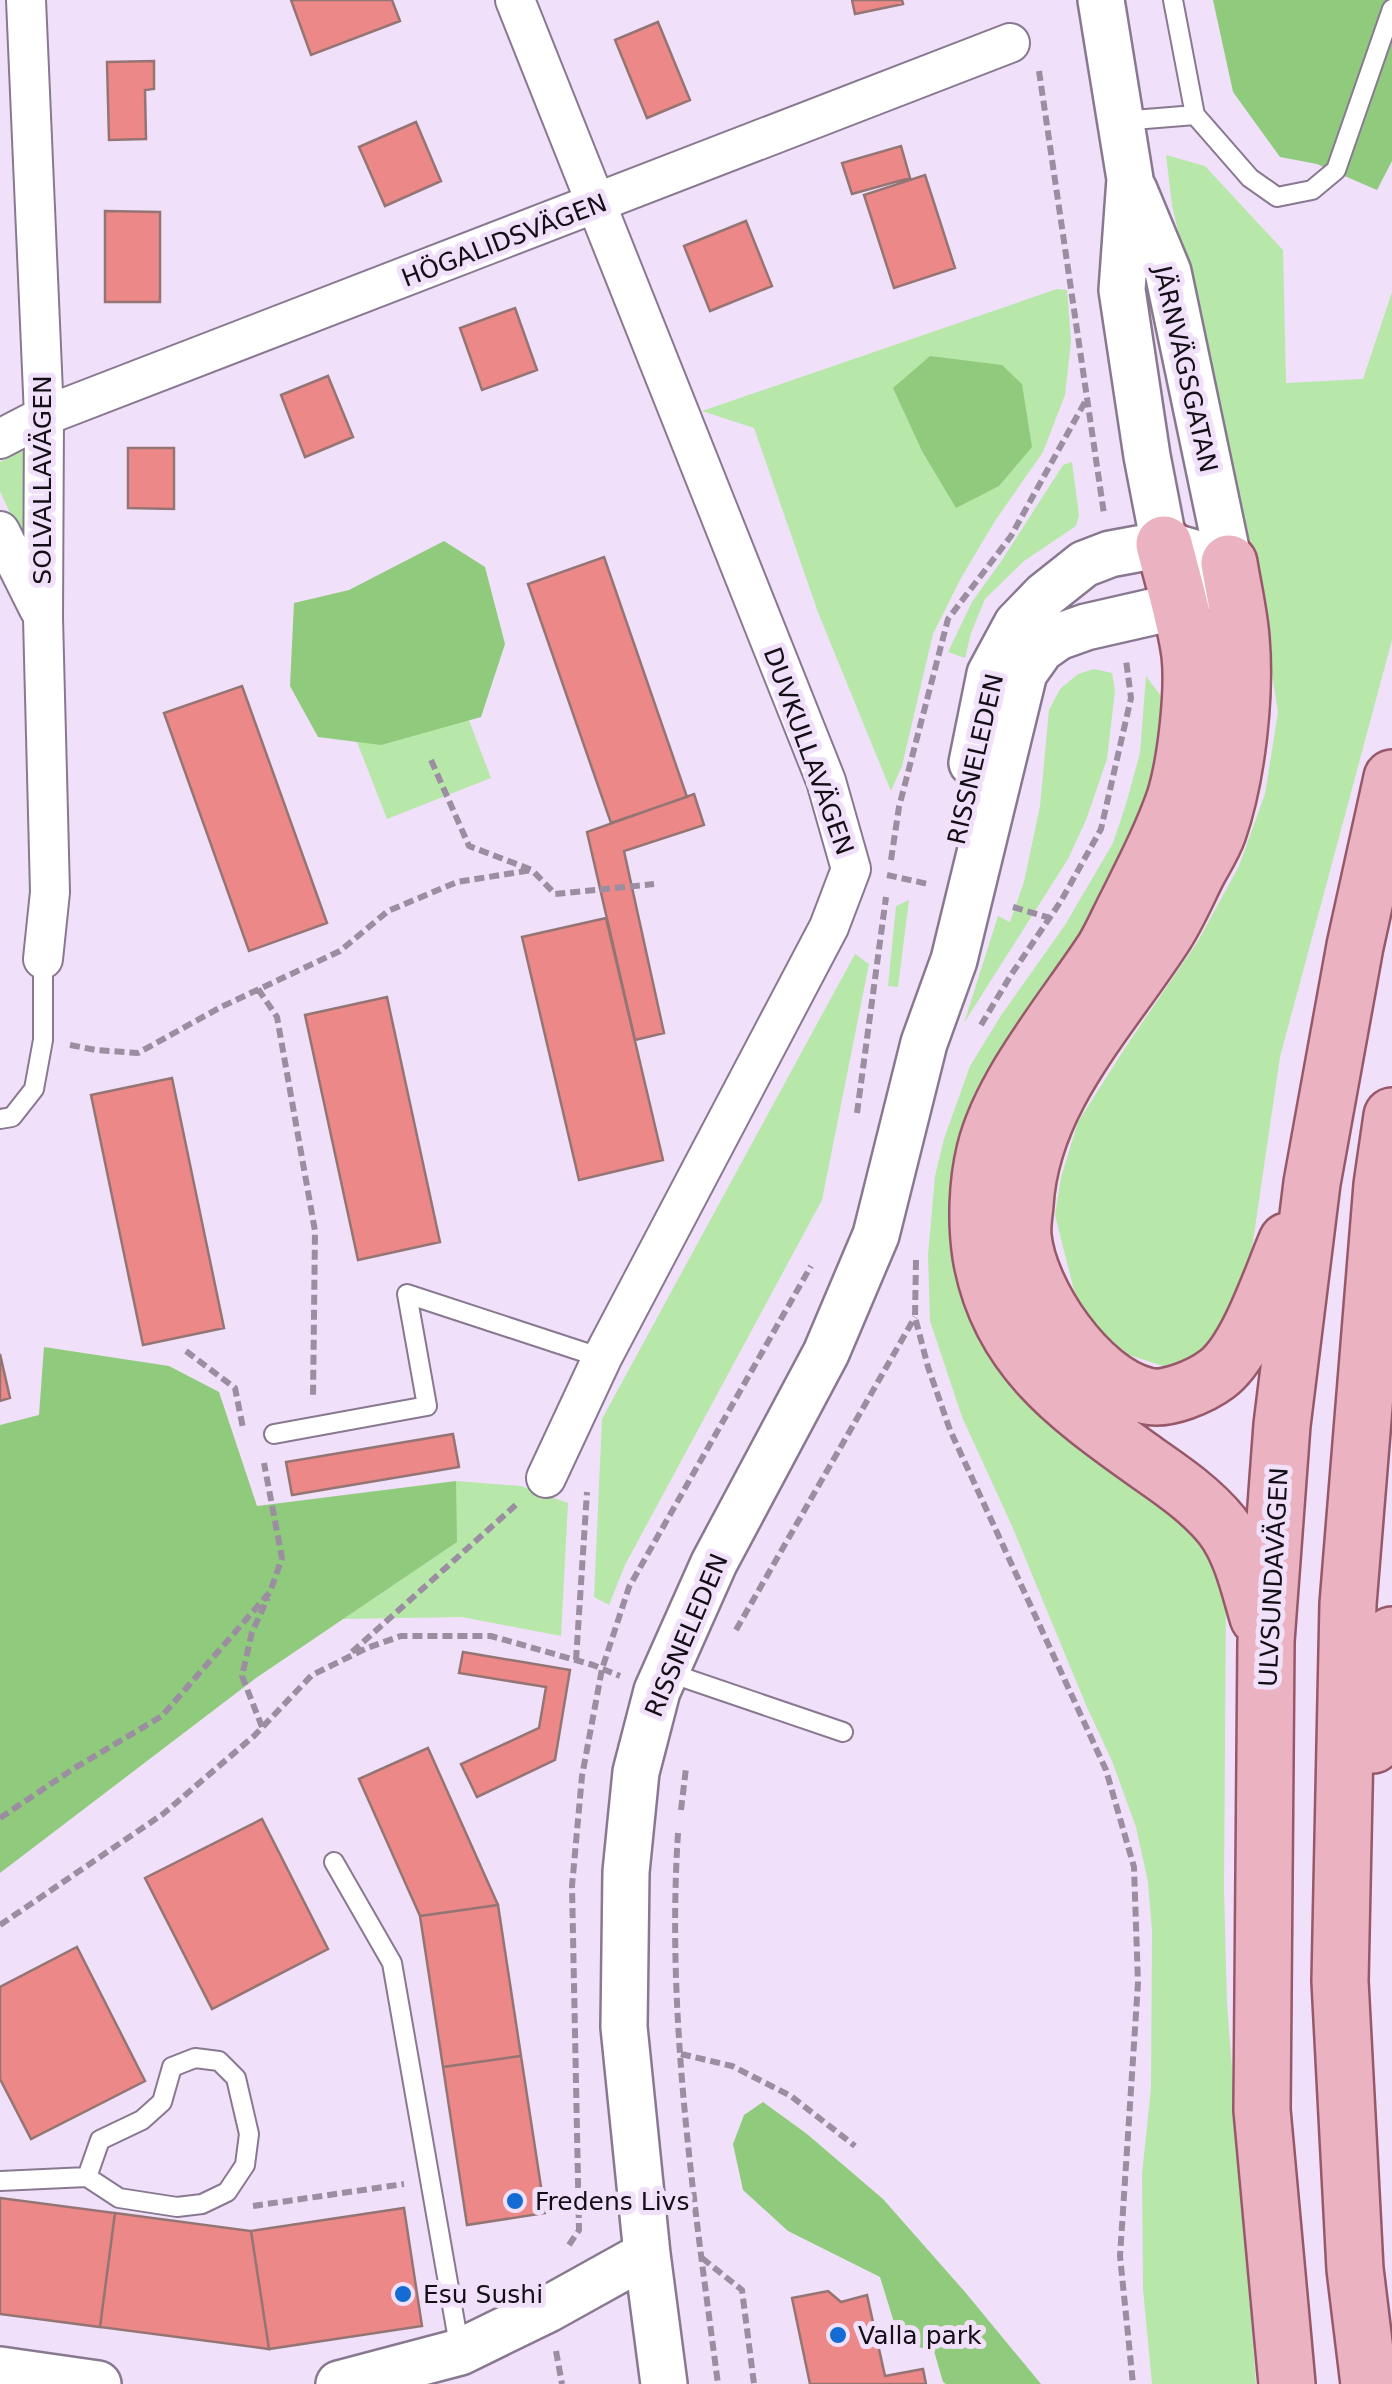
<svg xmlns="http://www.w3.org/2000/svg" width="1392" height="2384" font-family="'DejaVu Sans',sans-serif">
  <rect width="100%" height="100%" fill="#f1e0fa"/>
  <path fill="#b8e7aa" d="M1166 155 1205 166 1283 250 1286 383 1363 379 1392 292V640L1280 1057 1251 1255 1240 1301 1223 1329 1196 1357 1163 1366 1129 1355 1100 1331 1076 1298 1055 1215 1061 1177 1078 1122 1125 1048 1198 941 1239 866 1265 794 1278 712 1270 661 1200 323 1172 205Z
    M1057 289 1067 290 1071 341 1065 395 1043 452 995 521 961 578 933 634 902 766 891 791 819 615 754 428 702 411Z
    M26 449 25 546 0 491V462Z
    M1072 462 1079 515 1076 526 1024 561 985 599 971 633 965 658 948 652 972 602 1002 560 1063 465Z
    M439 642 491 778 387 819 334 683Z
    M1094 669 1112 673 1115 691 1107 759 1086 820 1068 859 964 1023 998 916 1010 922 1024 882 1040 806 1049 710 1060 689 1078 674Z
    M1146 676 1163 699 1165 724 1145 818 1102 909 980 1110 1169 1495 1212 1554 1226 1601 1224 1889 1227 2003 1256 2384H1152L1143 2289 1142 2174 1151 2088 1152 1931 1148 1882 1136 1827 1112 1761 1086 1705 1012 1526 962 1417 930 1321 928 1255 935 1176 944 1139 970 1066 1002 1014 1065 925 1113 843 1126 804 1140 753Z
    M909 900 898 987 888 986 896 906Z
    M855 954 869 964 822 1200 625 1565 609 1605 594 1597 602 1419Z
    M456 1481 521 1486 568 1503 561 1636 462 1617 343 1619 456 1542Z"/>
  <path fill="#90ca7d" d="M1213 0H1392V161L1377 190 1317 164 1280 157 1233 92Z
    M930 356 1002 365 1022 384 1032 447 999 486 956 508 922 451 893 388Z
    M444 541 485 567 505 644 481 717 381 745 318 737 290 686 294 603 349 590Z
    M44 1347 169 1366 219 1392 257 1506 456 1481 457 1542 256 1678 0 1873V1425L39 1415Z
    M763 2102 807 2134 883 2199 965 2292 1041 2384H946L943 2382 934 2351 900 2342 880 2277 788 2231 743 2190 733 2144 744 2115Z"/>
  <path fill="#ec8887" stroke="#947574" stroke-width="2.5" d="M291 0H392L400 21 311 55Z
    M852 0H902L903 4 855 14Z
    M658 22 690 100 647 118 615 40Z
    M154 61V89L145 90 146 139 109 140 107 62Z
    M416 122 441 181 385 206 359 147Z
    M901 146 910 178 852 194 842 163Z
    M925 175 955 268 894 288 864 195Z
    M105 211 160 212V302H105Z
    M746 221 772 286 710 311 684 246Z
    M515 308 537 370 482 390 460 328Z
    M328 376 353 437 305 457 281 395Z
    M128 448H174V509L128 508Z
    M604 557 687 797 611 823 528 584Z
    M242 686 327 923 249 951 164 713Z
    M694 794 704 825 624 851 664 1033 635 1040 587 832Z
    M606 918 663 1160 579 1180 522 937Z
    M387 997 440 1242 358 1260 305 1015Z
    M172 1078 224 1328 143 1345 91 1095Z
    M0 1354 10 1398 0 1401Z
    M453 1434 459 1467 292 1495 286 1462Z
    M463 1652 570 1670 555 1760 477 1797 461 1764 539 1728 546 1687 459 1673Z
    M428 1748 498 1905 420 1916 359 1779Z
    M262 1819 328 1949 212 2009 145 1878Z
    M498 1905 521 2056 443 2067 420 1916Z
    M77 1947 145 2081 31 2139 0 2079V1987Z
    M521 2056 545 2213 467 2225 443 2067Z
    M0 2198 115 2213 100 2327 0 2314Z
    M404 2208 422 2326 269 2349 251 2231Z
    M115 2213 251 2231 269 2349 100 2327Z
    M828 2291 841 2302 867 2295 885 2376 923 2369 926 2384H810L792 2298Z"/>
  <g fill="none" stroke-linecap="round" stroke-linejoin="round">
    <defs>
      <path id="service" d="M1173 0 1195 115
        M1121 121 1195 115 1250 178 1277 197 1312 190 1336 170 1392 9
        M0 1119 12 1117 34 1089 43 1040V959
        M274 1434 427 1406 407 1294 602 1358
        M667 1672 843 1732
        M334 1862 392 1963 460 2351
        M0 2181 87 2177 119 2198 177 2207 202 2204 227 2192 245 2165 249 2134 236 2078 219 2061 195 2058 172 2067 162 2102 142 2120 100 2140 87 2177"/>
      <path id="minor" d="M26 0 44 416 43 618 50 892 43 959
        M515 0 826 781 851 869 829 927 602 1358 546 1478
        M0 439 44 416 1010 43
        M0 531 39 609"/>
      <path id="tertiary" d="M1101 0 1130 179 1122 290 1147 456 1164 544
        M1134 190 1168 272 1229 563
        M972 763 990 674 1017 624 1045 595 1084 564 1110 554 1164 544 1229 563
        M0 2370 98 2384
        M339 2384 460 2352 548 2309 647 2254
        M664 2384 647 2254 624 2027 626 1872 636 1772 657 1691 714 1563 826 1353 876 1235 924 1043 954 960 1024 673 1041 649 1058 637 1086 627 1178 606 1205 584"/>
      <path id="primary" d="M1164 544C1173 580 1185 618 1190 655 1194 692 1186 762 1175 798 1163 833 1145 868 1128 902 1120 917 1113 934 1104 949 1066 1007 1001 1084 985 1151 977 1184 976 1223 981 1256 998 1358 1069 1407 1147 1463 1173 1481 1202 1501 1222 1526 1242 1552 1249 1587 1258 1617
        M1229 563C1233 588 1239 613 1241 638 1246 696 1237 777 1218 832 1213 846 1204 860 1197 873 1187 893 1178 914 1166 933 1111 1019 1031 1099 1025 1205 1024 1215 1022 1226 1023 1236 1028 1292 1089 1383 1147 1396 1167 1401 1201 1386 1217 1374 1248 1351 1271 1278 1287 1241
        M1373 1745 1380 1695 1392 1635
        M1287 2384 1262 2110 1266 1641 1282 1425 1312 1183 1355 946 1392 778
        M1369 2384 1355 2269 1340 1981 1348 1604 1382 1185 1392 1116"/>
    </defs>
    <use href="#service" stroke="#887990" stroke-width="22"/>
    <use href="#minor" stroke="#887990" stroke-width="42"/>
    <use href="#tertiary" stroke="#887990" stroke-width="50"/>
    <use href="#primary" stroke="#97596a" stroke-width="60"/>
    <path stroke="#9b8ea1" stroke-width="6" stroke-dasharray="10 5" stroke-linecap="butt" d="M1039 71 1104 514
      M431 760 469 846 532 870 555 894 654 884
      M891 860 899 807 948 619 1011 536 1086 400
      M887 875 928 884
      M1013 907 1050 918
      M258 989 277 1017 315 1231 313 1399
      M981 1025 1011 975 1061 901 1101 829 1131 698 1126 660
      M70 1045 96 1050 138 1053 221 1007 340 951 388 911 457 882 532 870
      M857 1113 886 897
      M916 1260 915 1317 928 1367 950 1430 1106 1770 1134 1867 1138 1983 1120 2256 1133 2384
      M186 1351 235 1388 243 1428
      M736 1630 915 1317
      M352 1652 518 1503
      M576 1660 587 1492
      M262 1727 242 1676 252 1632 268 1598
      M681 1810 686 1768
      M0 1818 73 1769 162 1716 270 1592 282 1558 264 1463
      M678 1833C666 2017 694 2201 718 2384
      M0 1925 163 1814 254 1736 312 1675 367 1648 401 1636H491L593 1665 620 1676
      M681 2054 732 2066 791 2096 855 2146
      M253 2206 404 2184
      M569 2245 579 2230 572 1886 582 1776 602 1669 629 1587 811 1266
      M702 2258 742 2290 754 2384
      M556 2351 562 2384"/>
    <use href="#service" stroke="#fff" stroke-width="18"/>
    <use href="#minor" stroke="#fff" stroke-width="38"/>
    <use href="#tertiary" stroke="#fff" stroke-width="45"/>
    <use href="#primary" stroke="#ebb3c1" stroke-width="55"/>
  </g>
  <g fill="#146bd4" stroke="#f1e0fa" stroke-width="4">
    <circle cx="515" cy="2201" r="10"/>
    <circle cx="403" cy="2294" r="10"/>
    <circle cx="838" cy="2335" r="10"/>
  </g>
  <g text-anchor="middle" stroke-width="10" stroke-linejoin="round" paint-order="stroke">
    <g font-size="25" fill="#140e16" stroke="#f1e0fa">
      <text transform="translate(504 240) rotate(-21)" y="9">HÖGALIDSVÄGEN</text>
      <text transform="translate(1186 369) rotate(77)" y="9">JÄRNVÄGSGATAN</text>
      <text transform="translate(42 480) rotate(-90)" y="9">SOLVALLAVÄGEN</text>
      <text transform="translate(809 751) rotate(70)" y="9">DUVKULLAVÄGEN</text>
      <text transform="translate(975 759) rotate(-77)" y="9">RISSNELEDEN</text>
      <text transform="translate(1273 1577) rotate(-87)" y="9">ULVSUNDAVÄGEN</text>
      <text transform="translate(686 1635) rotate(-67)" y="9">RISSNELEDEN</text>
    </g>
    <g font-size="25" fill="#140e16" stroke="#f1e0fa" text-anchor="start">
      <text x="535" y="2210">Fredens Livs</text>
      <text x="423" y="2303">Esu Sushi</text>
      <text x="858" y="2344">Valla park</text>
    </g>
  </g>
</svg>
